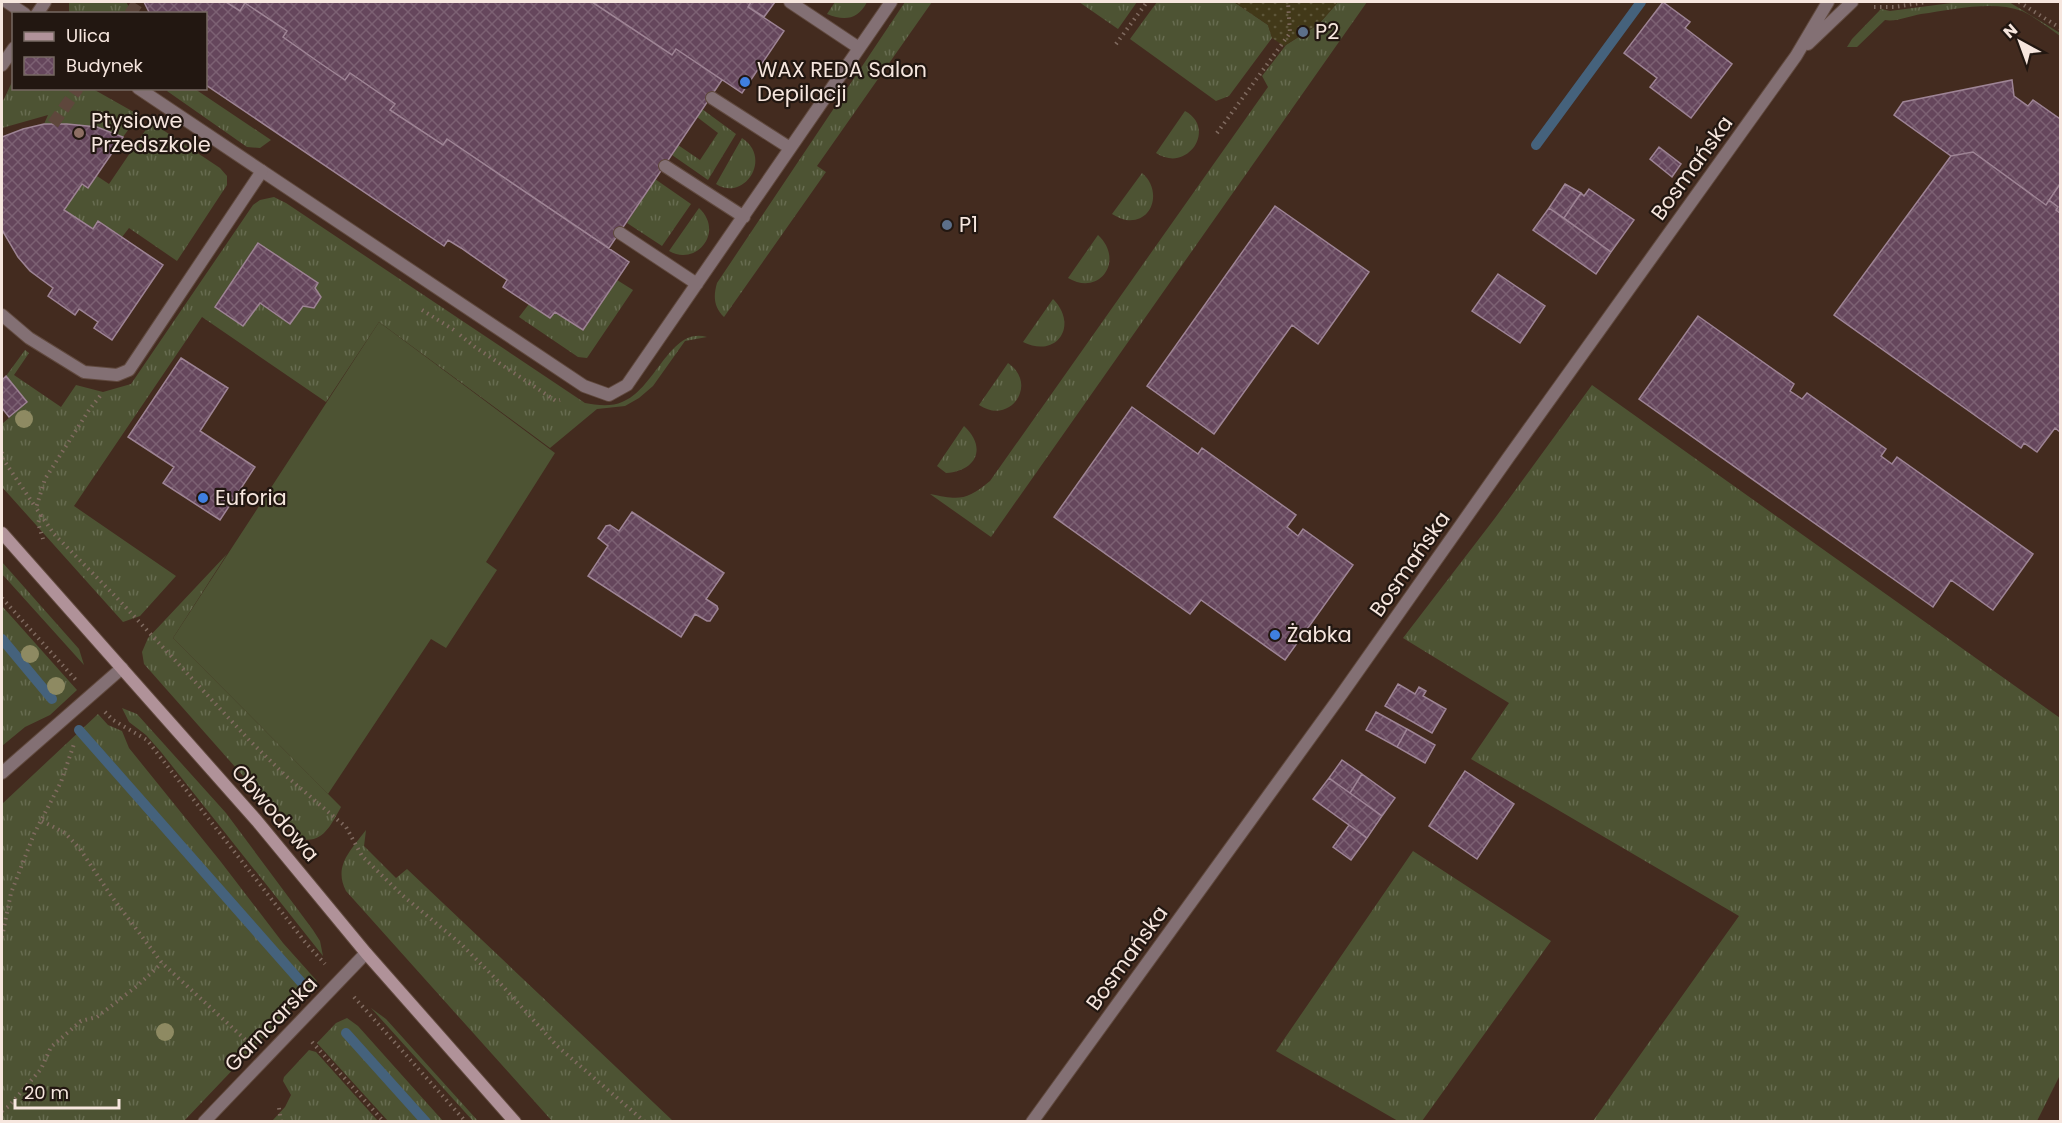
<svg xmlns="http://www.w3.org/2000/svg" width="2062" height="1123" font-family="Poppins,sans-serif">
  <defs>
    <pattern id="grass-tufts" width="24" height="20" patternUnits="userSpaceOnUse" patternTransform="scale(1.5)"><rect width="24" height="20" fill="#4d5333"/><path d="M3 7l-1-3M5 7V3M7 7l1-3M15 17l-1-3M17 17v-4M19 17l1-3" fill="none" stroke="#676c50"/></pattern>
    <pattern id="sand-dots" width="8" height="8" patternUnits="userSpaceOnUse" patternTransform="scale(1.5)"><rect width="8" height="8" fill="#423919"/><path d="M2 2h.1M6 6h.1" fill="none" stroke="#5e563a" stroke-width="1.8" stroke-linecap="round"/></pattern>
    <pattern id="building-cross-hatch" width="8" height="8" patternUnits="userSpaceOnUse" patternTransform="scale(1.5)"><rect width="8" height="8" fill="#65465c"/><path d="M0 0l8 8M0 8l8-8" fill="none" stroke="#7c6173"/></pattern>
  </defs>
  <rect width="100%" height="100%" fill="#432b1f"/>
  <path fill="url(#grass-tufts)" d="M69 2H126L133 13H69Z
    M835 2H867C858 20 844 21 827 14Z
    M905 2H932L817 166 826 172 724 317C714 307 713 297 717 283Z
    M1079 2H1137L1118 29Z
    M1157 2H1234L1268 25 1272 38 1229 96 1216 101 1130 39Z
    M1338 2H1367L991 537 930 494C959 500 966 501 990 481L1268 87 1262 76 1286 45 1319 24Z
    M1959 2H2009L2060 33V36C2049 28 2035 17 2022 11 1992 0 1952 10 1921 14 1910 16 1896 22 1885 20L1857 47H1847L1852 39 1881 9 1890 11Z
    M13 80 14 88 93 89 139 115 123 137C98 125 71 124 44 124L48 115 2 128V103Z
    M169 89H195L271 140 260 148 247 147 167 91Z
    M702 109 736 134 708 180 672 155 678 145 700 160 718 133 697 117Z
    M1185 111C1217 128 1188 174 1156 153Z
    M151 122 220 168 227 176V185L177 261 129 228 122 237 98 222 93 229 64 210 82 184 88 188 97 176 109 184Z
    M742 138C773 158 744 202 716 184Z
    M1142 173C1162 189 1154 224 1126 220 1121 219 1116 216 1112 214Z
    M655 179 691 204 662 246 627 223Z
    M274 197 286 203 585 403C595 405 612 407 622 402 656 389 670 326 707 337L685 341 653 386 639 398 625 406 597 409 550 448 379 322 326 402 202 317 74 506 176 576 140 616 123 622 2 487V424L27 402 6 376 25 350 29 353 14 375 61 407 76 385 103 392 131 384 253 205 260 200Z
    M699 208C725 232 696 267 669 251Z
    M1098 235C1125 260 1100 297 1068 278Z
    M617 280 633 290 587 358 578 357 519 317 529 304 555 312 583 330Z
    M1053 299C1079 325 1057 359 1023 342Z
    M1008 363C1039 384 1010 426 979 405Z
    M1592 385 2060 718V1075L2037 1121H1593L1739 916 1471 759 1509 703 1403 638 1495 518Z
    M964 426C987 447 977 471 946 473L937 466Z
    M227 554 173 638 341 807C331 825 322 846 298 838L144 664 142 652 148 638Z
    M2 562 79 649 84 665 2 574Z
    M2 606 77 690 50 715 25 727 2 746Z
    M122 708 137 714 226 813 313 930 320 941 323 956 161 752 146 735 129 722Z
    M98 714 108 725 122 731 129 748 221 862 283 943 317 981 184 1121H2V804Z
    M366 830 364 846 396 878 407 869 673 1121H552L346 891C333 866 351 850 366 830Z
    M1413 851 1551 941 1422 1121H1398L1276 1051Z
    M371 1008 386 1019 478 1121H473Z
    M347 1018 358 1026 443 1121H388L317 1043 336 1023Z
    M309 1050 316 1052 378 1121H272L285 1107 291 1095 283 1081 284 1077Z"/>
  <path fill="url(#sand-dots)" d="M1234 2H1338L1319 24 1284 46 1272 38 1268 25Z"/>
  <path fill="#4d5333" d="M379 322 555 453 486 562 497 570 446 648 431 639 328 794 173 638Z"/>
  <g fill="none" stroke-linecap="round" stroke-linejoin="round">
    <path stroke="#45627c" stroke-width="10" d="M1536 145 1641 2
      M2 639 52 699
      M79 730 301 982
      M346 1033 426 1122"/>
  </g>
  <path fill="url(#building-cross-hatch)" stroke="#9e8495" stroke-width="1.5" d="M144 2H226L240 11 245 3 287 31 283 37 320 63 345 80 350 73 395 104 390 110 443 145 447 139 629 262 583 330 555 312 550 318 503 287 507 280 461 248 448 240 444 246 206 85V14H150Z
    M226 2H592L672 55 676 49 722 80 609 248 447 139 443 145 390 110 395 104 350 73 345 80 320 63 283 37 287 31 245 3 240 11Z
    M592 2H751L748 7 784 31 742 93 676 49 672 55Z
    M751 2H775L764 17 748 7Z
    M1663 2 1690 22 1685 28 1732 64 1691 118 1650 87 1657 78 1624 53Z
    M2012 80 2014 96 2028 106 2033 100 2060 119V184L2046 205 1973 152 1951 156 1894 115 1903 102Z
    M44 124H67L97 127 123 137 88 188 82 184 64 210 93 229 98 221 163 265 112 340 94 328 98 322 79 309 75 315 48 296 53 288 30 271 18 257 2 230V137L23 129Z
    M1659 147 1681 164 1672 177 1650 159Z
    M1973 152 2046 205 2049 200 2058 207 2056 210 2060 213V432L2055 428 2037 452 2024 443 2021 448 1834 315 1951 156Z
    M1565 184 1581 193 1564 218 1549 208Z
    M2060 184V213L2056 210 2058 207 2049 200Z
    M1589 189 1634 220 1611 252 1564 218 1581 193 1584 196Z
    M1275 206 1369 272 1318 344 1292 325 1214 434 1147 386Z
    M1549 208 1611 252 1596 274 1533 230Z
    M258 243 318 283 315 288 321 297 314 308 303 306 290 324 260 303 243 326 215 307Z
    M1498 274 1545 306 1520 343 1472 311Z
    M1698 316 1794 384 1790 391 1802 399 1807 393 1886 449 1881 456 1892 464 1897 457 2033 554 1993 610 1951 580 1933 607 1639 399Z
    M181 358 228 388 200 431 255 467 220 520 163 483 174 467 128 437Z
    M6 376 27 402 9 417 2 408V380Z
    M1132 407 1198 454 1202 448 1296 515 1287 527 1298 536 1303 529 1353 565 1285 660 1201 600 1190 614 1054 517Z
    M632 512 724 573 706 599 717 606 718 609 710 621H707L695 614 681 637 588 576 608 546 598 538 606 526 610 525 619 531Z
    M1398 684 1415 694 1419 687 1426 691 1423 696 1446 709 1432 733 1385 706Z
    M1376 712 1407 729 1397 747 1366 730Z
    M1407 729 1435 745 1425 763 1397 747Z
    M1342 760 1362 774 1350 793 1329 778Z
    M1465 771 1514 804 1477 859 1429 826Z
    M1362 774 1395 798 1382 816 1350 793Z
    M1329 778 1382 816 1367 838 1313 799Z
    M1349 825 1367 838 1351 860 1333 847Z"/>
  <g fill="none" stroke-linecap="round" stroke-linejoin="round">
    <path stroke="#5e473c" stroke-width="12" stroke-dasharray="12 6" stroke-linecap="butt" d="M130 14 138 2
      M53 124 78 88"/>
    <defs>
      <path id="service" d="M790 2 859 48
        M712 98 790 148
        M665 166 744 217
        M262 171 584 386 609 395 627 385 891 2
        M620 233 697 284
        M2 773 122 668"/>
      <path id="minor" d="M7 2 25 14
        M37 14 45 2
        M1808 44 1852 2
        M2 65 14 48
        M2 315 29 338 84 372 117 375 129 370 262 171 138 88
        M204 1122 366 953
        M1032 1122 1339 698 1508 458 1796 56 1828 2"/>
      <path id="secondary" d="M2 533 257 821 366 953 515 1122"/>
    </defs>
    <use href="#service" stroke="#60493e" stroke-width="14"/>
    <use href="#minor" stroke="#60493e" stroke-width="14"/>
    <use href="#secondary" stroke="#60493e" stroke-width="14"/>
    <path stroke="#806b60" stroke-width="4" stroke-dasharray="1.5 4.5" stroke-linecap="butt" d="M2019 2 2060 28
      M1874 7H1894L1927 2
      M1116 44 1147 2
      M1217 133 1290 33 1288 2
      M422 310 454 330
      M460 335 475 347 556 401 560 400
      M100 396 89 410 45 479 36 508 54 534 118 599 250 741 286 776 346 827 362 856 402 895 461 944 498 981 557 1046 645 1122
      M2 452 3 459 36 508
      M41 515 38 523 43 539
      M2 598 76 680
      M105 712 113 720 147 740 305 942 325 964
      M42 821 65 833 80 849 112 897 162 963 249 1043
      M2 937 11 893 34 834 61 782 74 744
      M354 997 466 1122
      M312 1042 384 1122
      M279 1108 281 1122
      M2 1111 9 1106 41 1069 51 1047 81 1021 97 1017 137 986 162 963"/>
    <use href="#service" stroke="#837074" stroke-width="12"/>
    <use href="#minor" stroke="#837074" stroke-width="12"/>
    <use href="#secondary" stroke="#b09299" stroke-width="12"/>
  </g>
  <g fill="#8e8a62">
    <circle cx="24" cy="419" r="9"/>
    <circle cx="30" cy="654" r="9"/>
    <circle cx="56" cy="686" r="9"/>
    <circle cx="165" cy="1032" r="9"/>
  </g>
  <g fill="#5c6f8a" stroke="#221711" stroke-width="2">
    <circle cx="1303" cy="32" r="6"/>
    <circle cx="947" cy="225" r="6"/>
  </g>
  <g fill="#3f7fe0" stroke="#221711" stroke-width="2">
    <circle cx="745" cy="82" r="6"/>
    <circle cx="203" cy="498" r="6"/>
    <circle cx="1275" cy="635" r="6"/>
  </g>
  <circle fill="#8d6e63" stroke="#221711" stroke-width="2" cx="79" cy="133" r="6"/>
  <g text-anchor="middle" stroke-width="4.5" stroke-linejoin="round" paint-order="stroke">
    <g font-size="21" fill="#f6e6de" stroke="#221711" text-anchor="start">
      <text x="1315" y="39">P2</text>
      <text x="757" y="77">WAX REDA Salon<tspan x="757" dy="24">Depilacji</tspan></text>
      <text x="91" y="128">Ptysiowe<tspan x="91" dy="24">Przedszkole</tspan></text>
      <text x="959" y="232">P1</text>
      <text x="215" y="505">Euforia</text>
      <text x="1287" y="642">Żabka</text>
    </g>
    <g font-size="21" fill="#f6e6de" stroke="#221711">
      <text transform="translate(1692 168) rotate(-54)" y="7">Bosmańska</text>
      <text transform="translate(1410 564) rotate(-55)" y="7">Bosmańska</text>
      <text transform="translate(275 813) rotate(49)" y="7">Obwodowa</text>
      <text transform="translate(1127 958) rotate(-54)" y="7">Bosmańska</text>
      <text transform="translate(271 1024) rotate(-46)" y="7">Garncarska</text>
    </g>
  </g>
  <rect width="2062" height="1123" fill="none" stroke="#f6e6de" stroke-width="6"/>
  <rect x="12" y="12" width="195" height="78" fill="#221711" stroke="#776a63" stroke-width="1.5"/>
  <rect x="24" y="32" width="30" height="9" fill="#b09299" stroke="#776a63" stroke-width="1.5"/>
  <text x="66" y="42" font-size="18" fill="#f6e6de">Ulica</text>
  <rect x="24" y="57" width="30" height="18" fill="url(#building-cross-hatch)" stroke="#776a63" stroke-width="1.5"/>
  <text x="66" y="72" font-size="18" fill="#f6e6de">Budynek</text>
  <g transform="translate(2020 42) rotate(319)" stroke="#221711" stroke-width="4.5" paint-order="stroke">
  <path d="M0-4.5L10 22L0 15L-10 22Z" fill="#f6e6de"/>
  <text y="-9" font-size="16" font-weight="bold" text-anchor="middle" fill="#f6e6de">N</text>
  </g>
  <path d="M15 1099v9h104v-9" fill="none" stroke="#f6e6de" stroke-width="3"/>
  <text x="24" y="1099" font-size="18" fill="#f6e6de" stroke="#221711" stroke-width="4.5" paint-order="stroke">20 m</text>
</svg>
